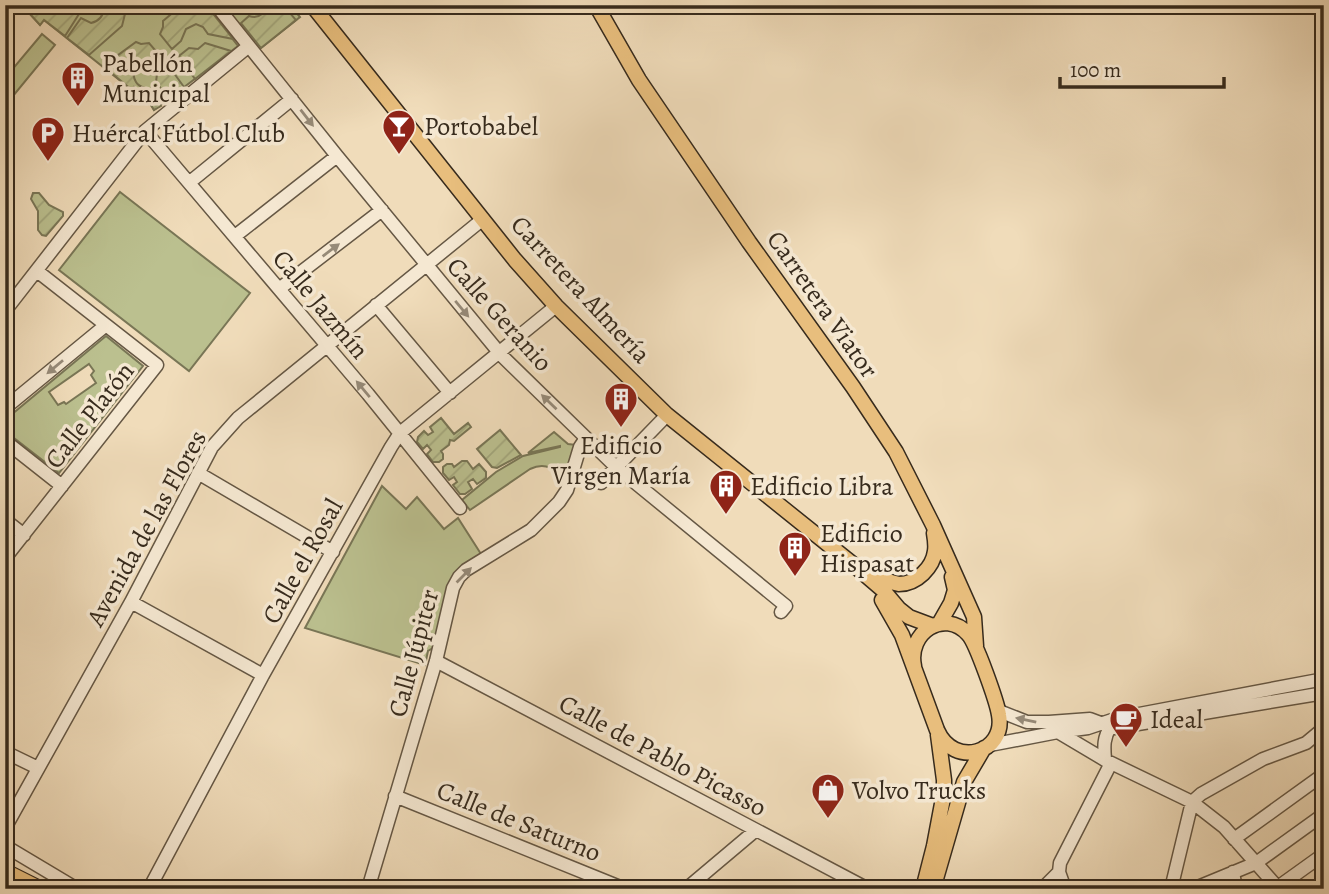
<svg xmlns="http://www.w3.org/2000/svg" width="1329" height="894" font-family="Alegreya,serif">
  <defs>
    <pattern id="garden-furrows" width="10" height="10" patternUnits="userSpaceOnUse" patternTransform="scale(1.75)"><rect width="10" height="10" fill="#bbc08f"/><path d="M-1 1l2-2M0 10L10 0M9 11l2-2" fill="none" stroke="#a1a57b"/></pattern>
  </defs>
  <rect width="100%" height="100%" fill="#f0dcba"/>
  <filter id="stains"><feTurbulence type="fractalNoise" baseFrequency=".00286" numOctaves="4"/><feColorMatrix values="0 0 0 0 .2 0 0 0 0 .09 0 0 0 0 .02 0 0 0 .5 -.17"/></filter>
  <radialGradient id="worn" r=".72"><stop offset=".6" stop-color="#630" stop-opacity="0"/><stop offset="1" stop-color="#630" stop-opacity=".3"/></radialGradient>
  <path fill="#bbc08f" stroke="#797656" stroke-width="2" fill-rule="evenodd" d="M19 5H206L238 46 154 110 151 105 153 102 134 87 132 90 44 20 40 25 28 12Z
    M223 5H290L300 17 258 50Z
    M42 34 55 45 13 96 5 89V78Z
    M120 192 250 293 189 371 59 270Z
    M106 336 143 366 59 473 5 431V420ZM89 364 94 371 91 375 96 383 66 404 64 402 58 405 49 392Z
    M554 432 568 444 577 445 562 484C558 468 545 462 530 469L470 510 462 500 496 472 523 456 560 447V446L528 453Z
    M382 486 406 509 417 497 444 529 458 518 481 554 463 568 433 648 428 651 425 665 305 628Z"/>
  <path fill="url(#garden-furrows)" stroke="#797656" stroke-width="2" d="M44 5H79V14L65 36 44 20 40 25 31 15Z
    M105 5H119L125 14 122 26 89 55 67 38 81 18 91 23C99 21 104 16 103 7Z
    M182 5H206L233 39 208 34 203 27 196 24 186 29 181 41 172 49 160 34 163 27V21Z
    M267 5H283L296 20 261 48 241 23 249 16C258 19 264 14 267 5Z
    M136 42 141 44 149 43 161 57 151 66C141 64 129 71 136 82 139 88 146 87 150 91 154 96 157 101 161 106L154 110 151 105 153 102 134 87 132 90 103 66Z
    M205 43 231 51 195 79 179 56 189 48 198 49Z
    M168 65 184 87 169 99 156 82 157 74Z
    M33 193H39L49 205 63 212V216L46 236 42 235 38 230V211L31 199Z
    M441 418 454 434 468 423 471 427 454 441 450 440 449 445 441 451 443 454V459L439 462H433L427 454 431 450 427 445 423 449 417 442 418 437 424 431 428 435 433 432 430 427Z
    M500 430 521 455 497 468 492 467 477 449Z
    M462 461H467L473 469 479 464 486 472V478L477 484 473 479 468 482 472 489 465 494H460L453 485 457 482 454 477 449 480 443 473V467L447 464H452L454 467Z"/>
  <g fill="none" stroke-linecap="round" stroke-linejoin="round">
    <defs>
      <path id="minor" d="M216 5 337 156 502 356 616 467 786 606 781 612
        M5 51 7 52 5 54
        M145 131 368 394 460 508
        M190 182 292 99
        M235 236 337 156
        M279 289 382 210
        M376 305 450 393
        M5 311 145 131 249 46
        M5 408 106 325
        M5 441 62 486
        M198 473 333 552
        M601 483 667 415
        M5 520 24 535
        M5 558 157 365 37 271
        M131 602 263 675
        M436 661 868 889
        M999 711 1027 722H1049L1090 719 1114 728 1324 693
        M1058 732 1105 760 1192 802 1224 827 1279 889
        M990 745 1058 732 1088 728 1118 718 1324 679
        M5 752 38 768
        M1105 760C1104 747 1103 738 1111 726
        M395 796 625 889
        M5 828 131 602 212 447 238 418 483 219
        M1234 839 1324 774
        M5 846 77 889
        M1059 872 1065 889
        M1233 872 1236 889
        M1278 887 1324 854
        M149 889 263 675 391 447 400 433 556 306
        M368 889 436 661 453 588 459 577 466 570 531 530 559 502 567 490 580 447 586 438
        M686 889 756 830
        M1042 889 1059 872 1060 863 1111 763
        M1171 889 1192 802 1201 794 1263 759 1306 743 1324 728
        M1193 889 1256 863 1324 814"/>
      <path id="major" d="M312 5 515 260 556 306 667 415 855 566 883 590 899 609 909 617 933 626
        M596 5 639 80 749 242 853 387 896 452 933 525 974 617 976 646
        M872 574C880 577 890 583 899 584 917 584 933 567 935 551 936 545 935 539 934 533
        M882 600 902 635 937 730C954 769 1006 753 999 715 997 702 976 642 968 634 944 608 907 633 914 666
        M939 624 951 603 955 590 952 577
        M923 889 934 846 944 793V780L938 735
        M933 889 964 782 984 748"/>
      <path id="highway" d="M5 873 37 889"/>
    </defs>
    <use href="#minor" stroke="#655744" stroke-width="15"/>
    <use href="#major" stroke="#372b1d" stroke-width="17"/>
    <use href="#highway" stroke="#372b1d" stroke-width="20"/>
    <use href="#minor" stroke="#f5e8d2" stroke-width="12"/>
    <use href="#major" stroke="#e8be7d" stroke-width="14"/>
    <use href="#highway" stroke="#e8be7d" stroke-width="18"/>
  </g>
  <defs><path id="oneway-solid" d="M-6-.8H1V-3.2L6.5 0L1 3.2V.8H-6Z" transform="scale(1.75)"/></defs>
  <g fill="#968a78">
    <use href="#oneway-solid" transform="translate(307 118) rotate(52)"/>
    <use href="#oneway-solid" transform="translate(331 250) rotate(-37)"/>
    <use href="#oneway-solid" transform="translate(462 309) rotate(50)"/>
    <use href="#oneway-solid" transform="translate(55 367) rotate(140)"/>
    <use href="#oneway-solid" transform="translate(363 389) rotate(-130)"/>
    <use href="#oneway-solid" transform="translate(549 402) rotate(-136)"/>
    <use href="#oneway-solid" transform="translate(464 575) rotate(-45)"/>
    <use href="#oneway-solid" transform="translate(1026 720) rotate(-168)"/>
  </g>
  <defs>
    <symbol id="building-pin" viewBox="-11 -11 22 30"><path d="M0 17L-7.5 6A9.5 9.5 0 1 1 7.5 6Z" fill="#8f2418" stroke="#f5e8d2"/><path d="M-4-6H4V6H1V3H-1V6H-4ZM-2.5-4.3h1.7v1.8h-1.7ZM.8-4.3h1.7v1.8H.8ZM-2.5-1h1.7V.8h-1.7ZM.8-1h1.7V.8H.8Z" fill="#fff"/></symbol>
    <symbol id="bar-pin" viewBox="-11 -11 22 30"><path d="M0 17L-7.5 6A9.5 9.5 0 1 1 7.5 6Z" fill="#8f2418" stroke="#f5e8d2"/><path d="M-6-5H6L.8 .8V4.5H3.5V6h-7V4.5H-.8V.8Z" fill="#fff"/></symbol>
    <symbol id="parking-pin" viewBox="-11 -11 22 30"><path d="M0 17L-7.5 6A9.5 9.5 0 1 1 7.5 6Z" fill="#8f2418" stroke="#f5e8d2"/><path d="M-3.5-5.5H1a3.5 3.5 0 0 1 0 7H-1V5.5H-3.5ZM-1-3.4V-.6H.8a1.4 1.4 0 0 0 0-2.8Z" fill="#fff"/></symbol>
    <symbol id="cafe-pin" viewBox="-11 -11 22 30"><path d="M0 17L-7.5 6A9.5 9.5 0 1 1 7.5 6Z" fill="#8f2418" stroke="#f5e8d2"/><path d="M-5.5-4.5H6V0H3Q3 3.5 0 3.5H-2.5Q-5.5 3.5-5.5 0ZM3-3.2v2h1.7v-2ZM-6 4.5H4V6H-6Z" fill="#fff"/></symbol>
    <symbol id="shop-pin" viewBox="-11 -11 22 30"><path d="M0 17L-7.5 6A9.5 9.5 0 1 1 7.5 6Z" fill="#8f2418" stroke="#f5e8d2"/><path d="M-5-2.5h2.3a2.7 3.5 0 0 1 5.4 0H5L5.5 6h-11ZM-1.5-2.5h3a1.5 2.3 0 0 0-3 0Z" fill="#fff"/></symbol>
  </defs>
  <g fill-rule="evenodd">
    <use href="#building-pin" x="59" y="59" width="38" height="52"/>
    <use href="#bar-pin" x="380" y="107" width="38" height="52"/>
    <use href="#parking-pin" x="29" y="114" width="38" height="52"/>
    <use href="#building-pin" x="602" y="380" width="38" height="52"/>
    <use href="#building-pin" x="707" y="467" width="38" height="52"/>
    <use href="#building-pin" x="776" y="529" width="38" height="52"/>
    <use href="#cafe-pin" x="1107" y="700" width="38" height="52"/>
    <use href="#shop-pin" x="809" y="771" width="38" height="52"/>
  </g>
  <g text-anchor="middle" stroke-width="7" stroke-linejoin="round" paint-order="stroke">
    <g font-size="26" fill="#372b1d" stroke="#f5e8d2" text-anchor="start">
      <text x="102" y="72">Pabellón<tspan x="102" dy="30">Municipal</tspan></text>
      <text x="424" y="135">Portobabel</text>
      <text x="72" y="142">Huércal Fútbol Club</text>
      <text x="621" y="454" text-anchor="middle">Edificio<tspan x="621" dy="30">Virgen María</tspan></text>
      <text x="750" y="495">Edificio Libra</text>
      <text x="820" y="542">Edificio<tspan x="820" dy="30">Hispasat</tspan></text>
      <text x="1150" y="728">Ideal</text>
      <text x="852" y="799">Volvo Trucks</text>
    </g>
    <g font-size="26" fill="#372b1d" stroke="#f5e8d2">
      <text transform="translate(581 289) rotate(47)" y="9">Carretera Almería</text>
      <text transform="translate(321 304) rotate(50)" y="9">Calle Jazmín</text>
      <text transform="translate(823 304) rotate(55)" y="9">Carretera Viator</text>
      <text transform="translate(500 314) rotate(48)" y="9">Calle Geranio</text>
      <text transform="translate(89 415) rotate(-52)" y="9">Calle Platón</text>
      <text transform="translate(146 528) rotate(-61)" y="9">Avenida de las Flores</text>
      <text transform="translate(302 561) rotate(-61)" y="9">Calle el Rosal</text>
      <text transform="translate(413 653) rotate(-75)" y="9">Calle Júpiter</text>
      <text transform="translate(663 755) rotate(28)" y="9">Calle de Pablo Picasso</text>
      <text transform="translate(519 821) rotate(22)" y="9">Calle de Saturno</text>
    </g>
  </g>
  <rect width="1329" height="894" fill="none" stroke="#f0dcba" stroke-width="28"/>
  <rect x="7" y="7" width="1315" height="880" fill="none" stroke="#372b1d" stroke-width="3.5"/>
  <rect x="14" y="14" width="1301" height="866" fill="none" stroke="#372b1d" stroke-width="2"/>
  <path d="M1060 77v10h164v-10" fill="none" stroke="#372b1d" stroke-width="3.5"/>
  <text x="1070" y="77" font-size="21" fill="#372b1d" stroke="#f5e8d2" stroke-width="5" paint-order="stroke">100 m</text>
  <rect width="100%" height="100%" filter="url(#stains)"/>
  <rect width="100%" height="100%" fill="url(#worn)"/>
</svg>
